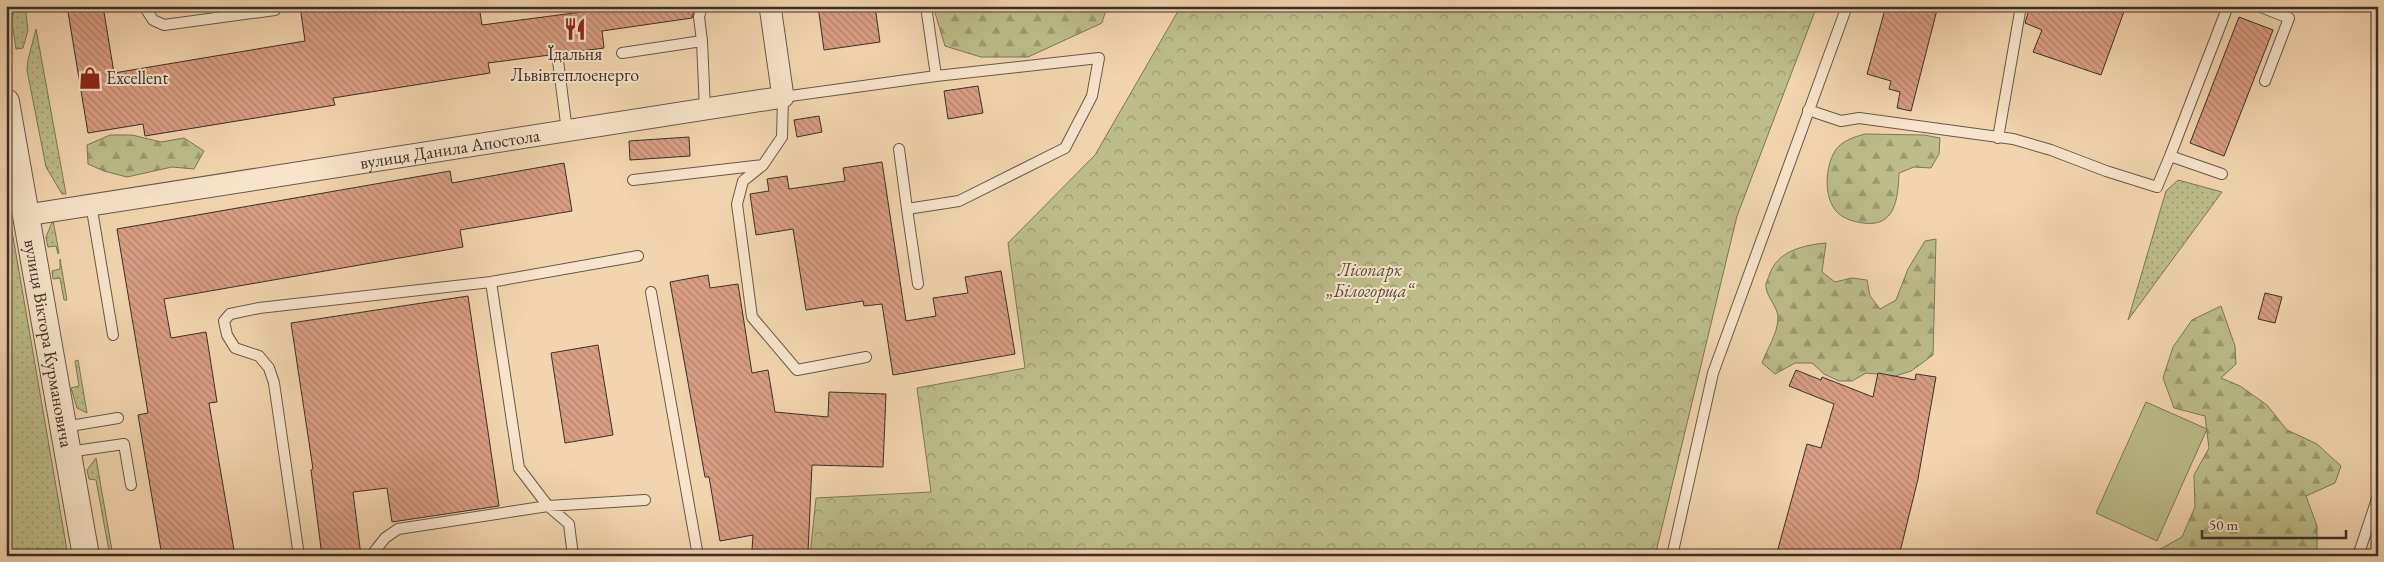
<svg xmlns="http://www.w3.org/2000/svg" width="2384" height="562" font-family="'EB Garamond',serif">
  <defs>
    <pattern id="grass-dots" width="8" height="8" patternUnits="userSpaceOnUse" patternTransform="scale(1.25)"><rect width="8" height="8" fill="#bcbd89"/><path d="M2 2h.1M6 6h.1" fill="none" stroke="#9a9a70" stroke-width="1.8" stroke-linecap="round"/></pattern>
    <pattern id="forest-firs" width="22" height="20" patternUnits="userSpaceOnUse" patternTransform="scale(1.25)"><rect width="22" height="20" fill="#bcbd89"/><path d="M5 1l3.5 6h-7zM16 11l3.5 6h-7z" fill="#9a9a70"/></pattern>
    <pattern id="park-crowns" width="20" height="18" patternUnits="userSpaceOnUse" patternTransform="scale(1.25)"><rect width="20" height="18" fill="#bcbd89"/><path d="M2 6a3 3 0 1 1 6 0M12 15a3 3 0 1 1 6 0" fill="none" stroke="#9a9a70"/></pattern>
    <pattern id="building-back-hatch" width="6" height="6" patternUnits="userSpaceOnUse" patternTransform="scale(1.25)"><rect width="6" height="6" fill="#da9e83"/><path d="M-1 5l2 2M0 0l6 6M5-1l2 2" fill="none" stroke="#b2816b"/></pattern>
  </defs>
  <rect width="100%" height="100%" fill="#f2d5ae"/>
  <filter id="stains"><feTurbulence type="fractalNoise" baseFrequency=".004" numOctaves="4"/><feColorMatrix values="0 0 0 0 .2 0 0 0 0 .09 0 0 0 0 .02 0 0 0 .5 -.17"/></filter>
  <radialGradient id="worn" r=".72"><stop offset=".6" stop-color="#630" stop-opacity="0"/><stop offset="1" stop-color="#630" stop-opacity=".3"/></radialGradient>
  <path fill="url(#grass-dots)" stroke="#7b7658" d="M15 6H25L28 30 23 48 16 49 12 21Z
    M36 29 66 194H62L46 167 27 70 28 60Z
    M2178 180 2222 192 2128 320 2166 191Z
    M6 196 68 556H6Z
    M53 220 59 253 58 254 56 246 48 247 46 237Z
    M60 259 67 300H64L60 278 53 279 52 271 60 269Z
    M78 360 87 413 77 408 71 388 79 386 75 361Z
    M96 458 113 556H110L96 480 89 479 87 470Z"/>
  <path fill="url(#forest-firs)" stroke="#7b7658" d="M933 6H1107L1102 23 1028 57H981L945 46Z
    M1865 134 1924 135 1940 138 1939 154 1931 168 1914 167 1899 173C1898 197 1896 228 1863 223 1855 222 1844 219 1838 213 1823 199 1825 167 1835 151 1841 141 1854 137 1865 134Z
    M110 135H132L161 142 184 138 204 151 194 169 172 167 127 177 104 171 88 164 87 145Z
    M1936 239 1933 355 1911 371 1895 376 1866 373 1852 381H1839L1824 374 1812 363H1795L1775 374 1762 363C1767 349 1777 335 1778 319 1779 308 1767 298 1766 287 1765 284 1768 279 1769 276 1776 251 1804 245 1826 243L1822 272 1835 282 1852 278 1867 280 1870 296 1880 309 1896 300 1908 269 1925 241Z
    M2221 306 2235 346 2236 364 2221 378 2240 386 2267 405 2287 430 2317 444 2341 466 2335 483 2306 496 2317 526V556H2080L2092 551 2153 553 2182 537 2195 507 2194 475 2209 448 2205 416 2174 408 2163 378 2173 347 2192 320Z"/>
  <path fill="url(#park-crowns)" stroke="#7b7658" d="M1181 6H1817L1737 216 1655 556H810L816 498 931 492 917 388 1025 368 1008 243 1095 155Z"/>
  <path fill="#bcbd89" stroke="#7b7658" d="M2146 402 2207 429 2157 541 2096 513Z"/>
  <path fill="url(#building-back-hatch)" stroke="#3a2f28" d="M67 6H103L114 73 305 41 300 6H479L482 25 605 9V6H695L692 18 602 31 604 48 488 63 490 73 333 98 335 105 145 136 143 124 88 133Z
    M818 6H875L880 42 824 50Z
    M1886 6H1938L1911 111 1897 108 1900 92 1889 89 1891 81 1867 74Z
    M2030 6H2126L2101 75 2033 52 2042 30 2025 23Z
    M2239 17 2273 30 2224 156 2190 143Z
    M978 86 983 113 948 119 944 91Z
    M819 116 822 132 797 137 794 120Z
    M689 137 690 156 630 160 629 141Z
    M882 162 906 321 936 316 933 298 968 293 965 277 1001 271 1015 354 893 375 882 304 864 306 863 301 806 310 793 229 756 235 750 194 769 191 767 179 787 176 789 189 845 181 843 168Z
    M564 163 572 211 460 230 463 247 164 299 171 338 206 332 217 402 209 403 235 556H162L138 415 148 413 117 229 450 171 452 183Z
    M708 275 710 288 738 284 752 373 768 370 775 412 828 417 829 392 886 394 883 467 812 465 808 552 752 550 753 535 720 541 709 477H705L670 282Z
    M2265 293 2282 297 2275 323 2258 319Z
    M468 296 499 506 392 522 387 488 353 492 361 556H322L311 470 313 469 291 323Z
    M598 345 613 435 565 443 551 353Z
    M1796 370 1821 380 1822 377 1873 397 1878 373 1915 380 1916 374 1936 377 1918 479 1899 556H1776L1807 444 1821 448 1834 404 1789 386Z"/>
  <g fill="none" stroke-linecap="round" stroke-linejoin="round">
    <defs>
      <path id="service" d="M144 6 153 20 164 25 275 10
        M702 6 699 17 702 41 705 110
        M926 6 936 76
        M2258 6 2289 18 2265 81
        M622 53 702 41
        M558 61 567 131
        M1808 110 1841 121 1859 118 2013 139 2051 150 2106 171 2157 187 2170 156 2222 174
        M1998 138 2021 6
        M2170 156 2228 6
        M633 180 763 165
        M91 204 113 335
        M907 209 918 284
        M491 282 638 256
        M651 292 698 556
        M866 357 797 370 752 317 737 204 743 181 763 165 782 137 783 97 936 76 1099 58 1092 96 1065 148 959 201 907 209 899 149
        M64 427 118 418
        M68 452 124 444 131 485
        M299 556 274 383 269 368 259 356 235 348 227 335 224 321 230 314 259 308 491 282 519 468 548 506 569 524 573 556
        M371 556 385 538 398 529 548 506 645 500
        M1672 556 1713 373 1847 6
        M2358 556 2378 496"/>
      <g id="minor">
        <path id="s1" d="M27 215 783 97 770 6"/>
      </g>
      <g id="tertiary">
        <path id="s2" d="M6 102 86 556"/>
      </g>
    </defs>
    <use href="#service" stroke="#68584a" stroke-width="12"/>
    <use href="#minor" stroke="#68584a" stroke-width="23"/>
    <use href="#tertiary" stroke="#68584a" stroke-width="28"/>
    <use href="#service" stroke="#f7e4ca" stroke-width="10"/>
    <use href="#minor" stroke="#f7e4ca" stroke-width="21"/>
    <use href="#tertiary" stroke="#f7e4ca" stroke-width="26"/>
  </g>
  <defs>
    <symbol id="restaurant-bare" viewBox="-9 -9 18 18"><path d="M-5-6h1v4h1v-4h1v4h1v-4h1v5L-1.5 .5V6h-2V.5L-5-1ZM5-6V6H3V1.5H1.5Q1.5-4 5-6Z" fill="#8f2418" stroke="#f7e4ca" stroke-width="2.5" paint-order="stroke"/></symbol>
    <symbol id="shop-bare" viewBox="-9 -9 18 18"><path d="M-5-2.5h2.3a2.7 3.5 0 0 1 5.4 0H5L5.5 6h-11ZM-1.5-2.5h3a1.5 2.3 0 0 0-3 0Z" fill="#8f2418" stroke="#f7e4ca" stroke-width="2.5" paint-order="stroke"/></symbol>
  </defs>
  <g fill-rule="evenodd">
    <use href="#restaurant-bare" x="559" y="13" width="32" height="32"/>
    <use href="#shop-bare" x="74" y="62" width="32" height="32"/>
  </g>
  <g text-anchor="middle" stroke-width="4" stroke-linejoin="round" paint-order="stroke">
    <g font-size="18" fill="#3a2f28" stroke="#f7e4ca">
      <text x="575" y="60">Їдальня<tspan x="575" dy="21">Львівтеплоенерго</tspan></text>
      <text x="106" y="84" text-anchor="start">Excellent</text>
    </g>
    <g font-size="18" fill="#3a2f28" stroke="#f7e4ca">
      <text dy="6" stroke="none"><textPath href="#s1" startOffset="428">вулиця Данила Апостола</textPath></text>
      <text dy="6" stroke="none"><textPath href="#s2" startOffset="245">вулиця Віктора Курмановича</textPath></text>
    </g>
    <g font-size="18" font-style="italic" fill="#544b3b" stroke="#f7e4ca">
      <text x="1370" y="276">Лісопарк<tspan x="1370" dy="21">„Білогорща“</tspan></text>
    </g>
  </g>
  <rect width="2384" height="562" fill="none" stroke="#f2d5ae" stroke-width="25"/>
  <rect x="8" y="8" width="2369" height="547" fill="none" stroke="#3a2f28" stroke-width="2.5"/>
  <rect x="12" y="12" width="2359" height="537" fill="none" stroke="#3a2f28"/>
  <path d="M2202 530v8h144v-8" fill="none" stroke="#3a2f28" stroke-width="2.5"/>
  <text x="2209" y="530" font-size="15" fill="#3a2f28" stroke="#f7e4ca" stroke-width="4" paint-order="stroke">50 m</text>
  <rect width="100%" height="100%" filter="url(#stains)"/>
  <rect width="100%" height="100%" fill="url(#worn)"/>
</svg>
